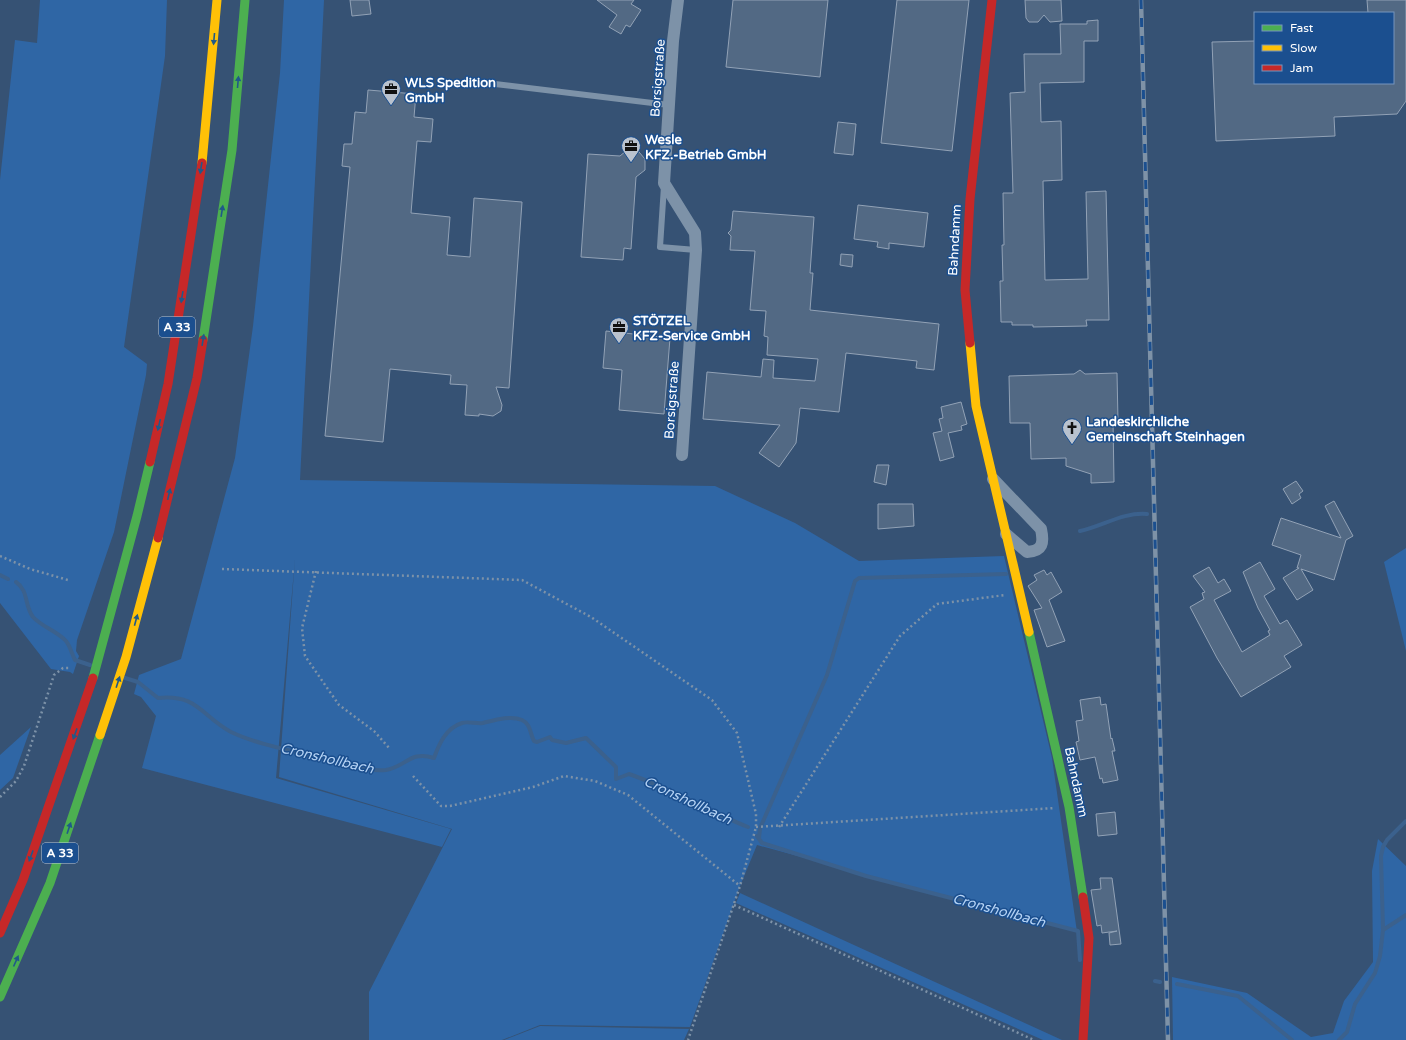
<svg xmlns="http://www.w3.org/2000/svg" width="1406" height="1040" font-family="'Varela Round',sans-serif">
  <rect width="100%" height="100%" fill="#365274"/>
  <path fill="#2f66a5" d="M40 0H167L165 56 124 347 147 364 146 375 114 532 77 640 76 651 79 656 73 674 70 672 51 669 0 603V180L15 40 37 43Z
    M284 0H324L300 480 715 486 795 523 859 561 1004 556 1052 758 1077 932 757 845 740 886 690 1027 540 1025 502 1040H369V992L452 829 279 777 295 558 276 778 451 829 442 847 142 768 156 716 141 697 134 694 139 675 181 659 235 458 253 326 280 73Z
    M1406 548V651L1384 562Z
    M31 727 13 778 0 790V755Z
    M1378 839 1406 866V1040H1173L1172 977 1247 993 1311 1037 1333 1033 1344 1001 1373 962 1372 871Z
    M740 893 1062 1040H1043L736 903Z
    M540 1026 689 1029 684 1040H504Z"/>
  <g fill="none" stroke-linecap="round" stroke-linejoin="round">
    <path stroke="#3b618d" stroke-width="4" d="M1080 531C1103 526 1123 512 1147 514
      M0 575 8 579
      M16 582C29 591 24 605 33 617 42 627 57 631 66 641 70 646 72 654 75 660L90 665
      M125 678 138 682 158 698C198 694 201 716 231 732 256 744 293 751 320 758 343 757 362 773 386 770 406 767 410 750 434 758 439 744 446 728 462 723 468 721 476 724 483 723 495 720 511 715 522 720 531 724 530 734 534 741L537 742 550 737 552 740 566 743 586 738 616 767V779L629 774C670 788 707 811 748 827
      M761 826 827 675 855 581 859 578 1006 574
      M757 836 762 843 866 876 1078 931 1080 960
      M759 838 760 829
      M1383 930 1381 856 1383 847 1387 840 1406 821
      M1155 981 1160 982
      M1177 984 1238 996 1292 1040
      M1339 1040 1347 1032 1355 1004 1375 973 1380 956 1383 930 1406 915"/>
  </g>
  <path fill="#526984" stroke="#92a2b6" d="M350 0H369L371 14 352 16Z
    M597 0H634L631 4 641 10 630 27 626 25 621 34 609 27 617 15Z
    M733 0H828L820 77 726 67Z
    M897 0H969L952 151 881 143Z
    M1025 0H1061L1062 21 1050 22 1044 15 1038 22H1029L1026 18Z
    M1367 0H1406V101L1397 114 1334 117 1335 136 1216 141 1212 42 1255 41V83H1393V13H1368Z
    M1098 20V41H1084V82L1040 83 1041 122 1061 121 1062 180 1043 181 1045 280 1088 279 1086 192 1106 191 1109 320H1086L1087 326 1033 327V325H1012V322H1001L1000 281H1003L1002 245H1004L1003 193H1013L1010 93 1025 92 1024 54H1061L1060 24H1087V21Z
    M368 90 416 94 414 117 433 119 431 142 417 141 411 213 450 217 447 255 470 257 474 198 522 202 509 388 496 387 502 405 501 411 493 416 479 414V416L465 415 467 385 450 384 451 375 390 369 383 442 325 436 350 167 342 166 344 144H352L355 112 366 113Z
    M838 122 856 124 853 155 834 153Z
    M633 145 645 159V170L636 177 631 249 624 248 623 260 581 257 588 154 620 156Z
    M858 205 928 213 924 247 889 243V249L877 247 878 242 854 239Z
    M733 211 814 217 810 273H813L810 310 939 324 934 370 916 368 917 361 846 353 839 412 800 408 796 443 779 467 759 453 780 425 703 419 707 372 761 377 763 359 774 360 773 378 815 381 818 359 767 355 768 337 764 336 766 311 750 310 755 251 730 250 731 236 728 233 731 230Z
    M841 254 853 255 852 267 840 265Z
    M606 331 670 338 664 414 619 410 622 370 603 368Z
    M1080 370 1085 374 1117 373 1118 421H1113L1114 482 1091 483V474L1066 466V458L1031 459 1030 423H1010L1009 376 1074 374Z
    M961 402 967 424 961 426 962 430 948 433 954 457 940 461 933 433 942 431 939 419 943 418 941 407Z
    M877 465H889L886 485 874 482Z
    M1296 481 1303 491 1299 494 1301 498 1292 504 1283 489Z
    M1334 501 1353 536 1346 540 1334 580 1301 569 1313 590 1297 600 1283 578 1299 568H1297L1301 555 1272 545 1281 518 1341 538 1325 506Z
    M878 504H913L914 526 878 529Z
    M1260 562 1275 589 1264 596 1280 624 1287 620 1302 645 1284 656 1291 667 1241 697 1217 658 1190 607 1204 599 1202 593 1205 592 1193 576 1209 567 1218 583 1224 579 1231 591 1214 600 1242 652 1270 635 1268 631 1270 630 1258 608 1243 572Z
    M1044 570 1047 575 1051 572 1062 592 1049 600 1065 641 1047 647 1034 610 1042 608 1028 586 1037 580 1034 575Z
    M1100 697 1101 705 1106 704 1111 739 1112 738 1115 751H1112L1118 780 1103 783 1102 778 1100 779 1095 757 1080 760 1076 742 1079 741 1076 721 1083 720 1080 700Z
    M1115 812 1117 834 1098 836 1096 814Z
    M1100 878H1112L1121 944 1110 945 1109 933 1117 931 1102 933 1101 925 1097 926 1091 890 1101 889Z"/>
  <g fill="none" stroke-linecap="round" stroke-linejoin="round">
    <path stroke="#7d92a8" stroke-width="2.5" stroke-dasharray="2 3" stroke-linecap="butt" d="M0 556 30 569 68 580
      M222 569 522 580 591 617 712 700 737 733 756 814V827L740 886 688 1040
      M316 571 302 628 305 656 339 705 374 731 390 749
      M413 776 441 806H450L533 787 564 776 595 781 628 795 740 886
      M0 797 16 781 24 766 54 675 63 668H69
      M756 827 1055 808
      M779 827 900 636 937 604 1005 595
      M734 905 1034 1040"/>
    <path stroke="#7d92a8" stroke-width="6" d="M495 84 669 105
      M664 186 660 247 696 250"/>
    <path stroke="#7d92a8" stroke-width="12" d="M678 0 673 41 664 183 695 233 696 250 682 455
      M993 479 1041 529C1044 543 1043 551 1027 552L1006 534"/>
    <path stroke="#4caf50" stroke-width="9" d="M203 340 232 150 245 0
      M1029 632 1069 807 1083 897
      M93 678 137 516 150 462
      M0 997 50 883 100 735"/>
    <path stroke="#ffc107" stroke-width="9" d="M202 163 217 0
      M970 343 976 406 1029 632
      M100 735 126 657 158 538"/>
    <path stroke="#c62828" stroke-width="9" d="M970 343 965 290 970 199 992 0
      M150 462 168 384 202 163
      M158 538 197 378 203 340
      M1083 897 1089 938 1083 1040
      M0 933 23 880 93 678"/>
    <defs>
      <path id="rail" d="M1141 0 1168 1040"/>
    </defs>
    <use href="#rail" stroke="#7e92a7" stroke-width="4.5"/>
    <use href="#rail" stroke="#1b4f8f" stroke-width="3" stroke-dasharray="9" stroke-linecap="butt"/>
  </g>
  <defs><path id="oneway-solid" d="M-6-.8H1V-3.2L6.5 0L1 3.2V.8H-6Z"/></defs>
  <g fill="#205989">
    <use href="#oneway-solid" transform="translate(214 39) rotate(95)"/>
    <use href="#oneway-solid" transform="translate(238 82) rotate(-85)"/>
    <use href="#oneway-solid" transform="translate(201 168) rotate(99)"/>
    <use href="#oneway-solid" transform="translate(222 211) rotate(-81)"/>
    <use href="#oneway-solid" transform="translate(182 297) rotate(99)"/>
    <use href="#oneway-solid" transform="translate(203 340) rotate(-81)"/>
    <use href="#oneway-solid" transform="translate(159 425) rotate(103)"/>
    <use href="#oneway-solid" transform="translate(169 494) rotate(-77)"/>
    <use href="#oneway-solid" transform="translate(136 620) rotate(-75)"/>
    <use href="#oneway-solid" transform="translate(118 682) rotate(-72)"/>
    <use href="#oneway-solid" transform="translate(75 734) rotate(110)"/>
    <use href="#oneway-solid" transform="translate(69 828) rotate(-71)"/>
    <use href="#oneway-solid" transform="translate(31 856) rotate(110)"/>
    <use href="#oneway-solid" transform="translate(16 961) rotate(-66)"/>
  </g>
  <defs>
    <symbol id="office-pin" viewBox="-11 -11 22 30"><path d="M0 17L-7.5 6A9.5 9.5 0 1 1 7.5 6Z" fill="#b9c2ce" stroke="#1b4f8f"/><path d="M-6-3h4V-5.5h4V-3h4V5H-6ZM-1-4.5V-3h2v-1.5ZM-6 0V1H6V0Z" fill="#111"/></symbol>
    <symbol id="church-pin" viewBox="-11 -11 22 30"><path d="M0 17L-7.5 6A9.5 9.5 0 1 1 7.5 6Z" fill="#b9c2ce" stroke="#1b4f8f"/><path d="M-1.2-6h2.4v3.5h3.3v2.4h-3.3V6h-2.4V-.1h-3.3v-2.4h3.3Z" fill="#111"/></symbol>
  </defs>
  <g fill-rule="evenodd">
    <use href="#office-pin" x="380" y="78" width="22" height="30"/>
    <use href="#office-pin" x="620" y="135" width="22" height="30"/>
    <use href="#office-pin" x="608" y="316" width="22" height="30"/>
    <use href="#church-pin" x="1061" y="417" width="22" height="30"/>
  </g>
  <g text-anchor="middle" stroke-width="3" stroke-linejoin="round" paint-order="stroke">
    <g fill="#1b4f8f" stroke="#bbcadd" stroke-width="1">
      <rect x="159" y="317" width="36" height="20" rx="3"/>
      <rect x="42" y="843" width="36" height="20" rx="3"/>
    </g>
    <g font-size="12" font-weight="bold" fill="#fff">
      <text x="177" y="331">A 33</text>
      <text x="60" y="857">A 33</text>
    </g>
    <g font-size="13" fill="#fff" stroke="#1b4f8f">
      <text transform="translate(657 78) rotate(-86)" y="5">Borsigstraße</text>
      <text transform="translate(954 240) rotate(-87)" y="5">Bahndamm</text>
      <text transform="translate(671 400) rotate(-86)" y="5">Borsigstraße</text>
      <text transform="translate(1077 782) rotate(78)" y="5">Bahndamm</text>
    </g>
    <g font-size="13" font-weight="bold" fill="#fff" stroke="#1b4f8f" text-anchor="start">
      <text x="405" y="87">WLS Spedition<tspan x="405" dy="15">GmbH</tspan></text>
      <text x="645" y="144">Wesle<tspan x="645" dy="15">KFZ.-Betrieb GmbH</tspan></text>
      <text x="633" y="325">STÖTZEL<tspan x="633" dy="15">KFZ-Service GmbH</tspan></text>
      <text x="1086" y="426">Landeskirchliche<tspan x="1086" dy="15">Gemeinschaft Steinhagen</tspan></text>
    </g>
    <g font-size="14" font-style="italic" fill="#b5d3f5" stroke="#1b4f8f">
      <text transform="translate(327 758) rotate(13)" y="5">Cronshollbach</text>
      <text transform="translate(688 800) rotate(25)" y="5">Cronshollbach</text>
      <text transform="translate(999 910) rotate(15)" y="5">Cronshollbach</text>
    </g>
  </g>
  <rect x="1254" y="12" width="140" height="72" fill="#1b4f8f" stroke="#7695bc"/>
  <rect x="1262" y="25" width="20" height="6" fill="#4caf50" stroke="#7695bc"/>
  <text x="1290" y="32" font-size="12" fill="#ffffff">Fast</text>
  <rect x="1262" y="45" width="20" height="6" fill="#ffc107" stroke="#7695bc"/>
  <text x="1290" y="52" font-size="12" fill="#ffffff">Slow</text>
  <rect x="1262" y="65" width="20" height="6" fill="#c62828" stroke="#7695bc"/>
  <text x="1290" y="72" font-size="12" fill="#ffffff">Jam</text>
</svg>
